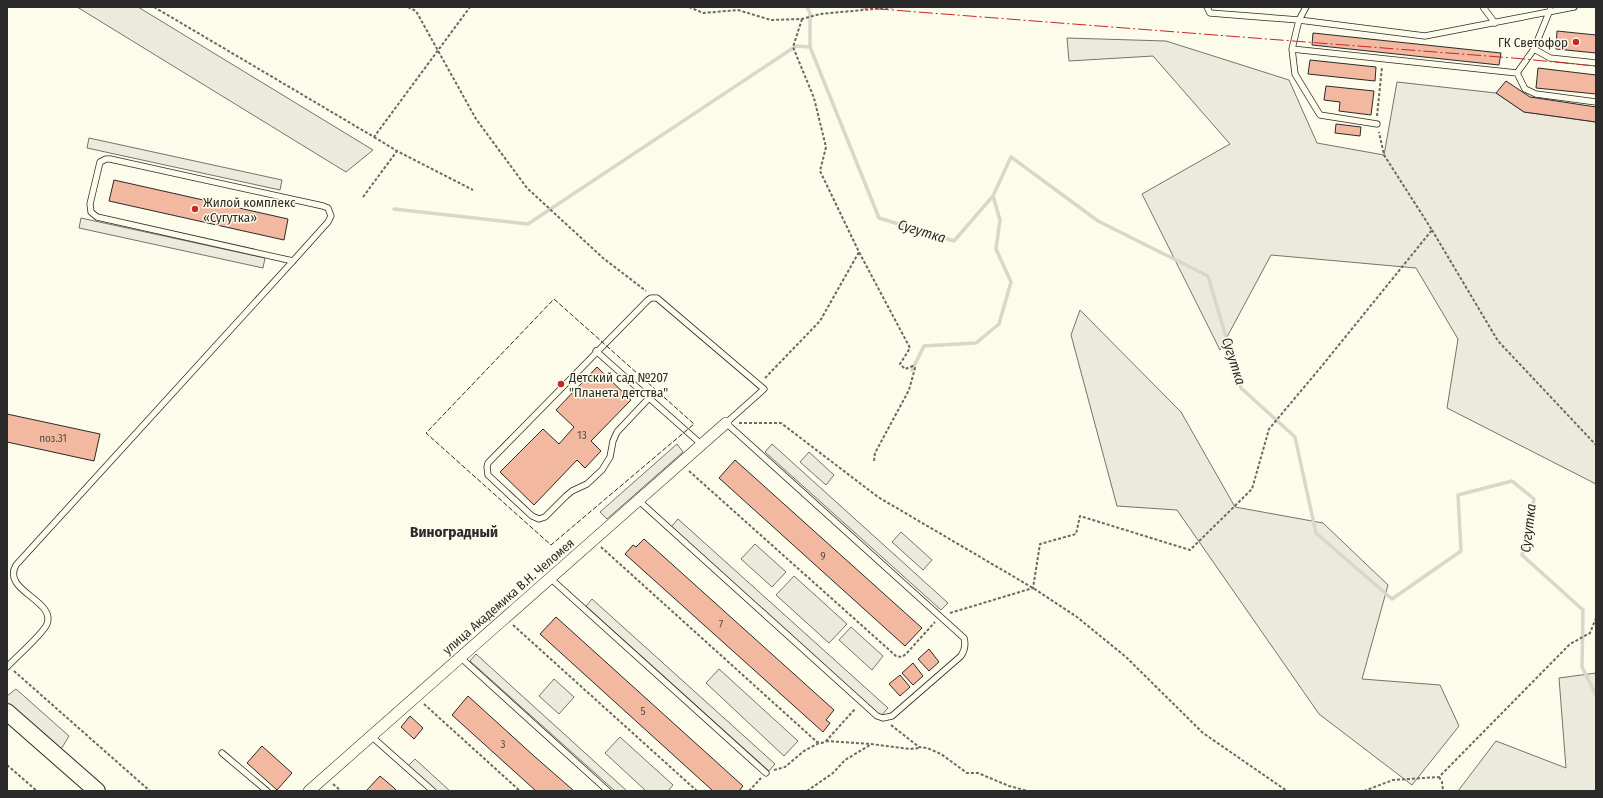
<svg xmlns="http://www.w3.org/2000/svg" width="1603" height="798" font-family="'Fira Sans Condensed',sans-serif">
  <rect width="100%" height="100%" fill="#fdfbea"/>
  <path fill="#ecebdb" stroke="#74746e" d="M77 7H138L373 150 346 172Z
    M1067 38 1166 41 1289 80 1317 143 1384 155 1397 82 1496 93 1524 112 1596 122V484L1447 408 1458 339 1416 268 1271 255 1220 350 1142 194 1230 144 1153 56 1069 61Z
    M1080 310 1181 412 1235 507 1323 523 1388 585 1362 679 1440 685 1459 726 1412 785 1319 714 1177 510 1117 506 1071 335Z
    M809 452 834 475 826 485 800 462Z
    M901 532 932 560 923 570 892 542Z
    M755 544 786 572 772 587 741 559Z
    M794 576 847 624 829 643 776 595Z
    M851 627 883 656 872 670 839 640Z
    M719 669 798 741 784 756 706 683Z
    M1596 673V791H1458L1496 741 1566 768 1559 678Z
    M554 679 574 697 559 714 539 696Z
    M620 737 673 785 668 791H646L605 753Z"/>
  <path fill="#eceadb" stroke="#74746e" d="M89 138 282 180 280 190 87 148Z
    M81 218 265 258 263 268 79 228Z
    M677 444 683 452 607 519 600 512Z
    M772 444 948 603 941 610 765 452Z
    M678 519 888 708 881 716 671 527Z
    M592 599 775 764 769 771 586 606Z
    M476 654 627 791H615L470 661Z
    M16 689 69 736 57 756 7 710V696Z
    M415 759 450 791H436L408 766Z"/>
  <g fill="none" stroke-linecap="round" stroke-linejoin="round">
    <path stroke="#d8d7c9" stroke-width="3.5" d="M807 7 810 13V47L879 218 954 241 993 196 1011 157 1098 221 1208 276 1241 388 1295 437 1316 533 1392 599 1461 551 1458 495 1512 481 1534 499 1522 555 1583 610 1582 667 1596 695
      M394 209 528 224 796 46 810 47
      M912 370 924 346 976 343 999 324 1011 282 996 249 1000 220 993 196"/>
  </g>
  <path fill="#f2b8a0" stroke="#2b2b2b" d="M1557 31 1596 35V53L1556 49Z
    M1313 33 1501 53 1499 65 1312 45Z
    M1310 60 1376 67 1375 81 1308 74Z
    M1538 68 1596 75V94L1536 88Z
    M1506 81 1530 97 1596 107V122L1524 112 1496 93Z
    M1326 86 1374 91 1371 115 1339 111 1340 102 1324 100Z
    M1336 124 1361 127 1360 136 1335 133Z
    M114 180 288 219 284 240 109 201Z
    M597 367 631 400 591 441 601 451 585 468 577 460 534 505 500 472 543 429 559 444 574 427 556 410Z
    M7 414 100 434 94 461 7 442Z
    M735 460 922 628 905 646 719 478Z
    M644 539 834 710 826 720 830 723 823 732 625 554 633 545 636 547Z
    M556 617 743 786 739 791H713L540 634Z
    M929 649 939 662 929 671 918 659Z
    M913 663 923 676 913 685 902 673Z
    M900 675 910 687 900 696 889 684Z
    M468 696 534 756 574 791H536L452 715Z
    M410 716 423 728 414 739 401 727Z
    M262 746 292 773 277 790 247 763Z
    M380 776 393 787 397 791H366Z"/>
  <g fill="none" stroke-linecap="round" stroke-linejoin="round">
    <defs>
      <path id="service" d="M1207 7 1210 13 1299 20 1425 36 1574 7
        M1306 7 1299 20 1292 49 1295 74 1320 115 1377 124
        M1483 7 1495 23
        M1292 49 1517 73 1534 49 1550 10
        M1534 49 1550 58 1596 63
        M1517 73 1525 89 1536 94 1596 102
        M596 351 701 444
        M638 500 877 716 883 718 892 716 961 656C965 650 966 645 964 638L726 423 764 389 657 298H651L648 300 488 463 487 467 488 475 532 516 539 519 545 517 566 496 572 491 587 484 602 470 610 457 613 441 617 432 649 398
        M550 578 766 773
        M460 657 608 791
        M7 667C16 657 43 634 47 624 56 600 1 591 16 565L293 261 328 222 331 216 328 208 323 206 110 159H106L100 162 90 204 91 212 97 217 293 261
        M371 736 433 791
        M222 753 267 791"/>
      <path id="minor" d="M309 791 726 423"/>
      <path id="secondary" d="M7 712 97 791"/>
    </defs>
    <use href="#service" stroke="#2b2b2b" stroke-width="7"/>
    <use href="#minor" stroke="#2b2b2b" stroke-width="12"/>
    <use href="#secondary" stroke="#2b2b2b" stroke-width="18"/>
    <path stroke="#6a6964" stroke-width="2" stroke-dasharray="3 2" stroke-linecap="butt" d="M154 7 374 137 470 7
      M408 7 416 11 476 119 527 188 603 258 646 291
      M689 7 703 13 738 10 771 20 802 19 820 14 895 7
      M802 19 793 47 814 98 826 147 820 171 859 252 910 348 900 364 905 369 913 366 915 368 909 390 875 453 874 461
      M1377 116 1382 67
      M374 137 397 151 473 190
      M363 197 397 151
      M1432 230 1498 341 1596 445
      M765 378 820 321 859 252
      M739 423H781L878 497 1033 588 1077 617 1126 657 1203 733 1287 791
      M689 471 896 656 902 657 906 654 935 622
      M601 547 817 742 822 743 826 741 855 709
      M950 613 1033 588 1040 544 1076 534 1080 516 1190 550 1252 489 1269 429 1321 367 1432 230 1384 155 1379 132
      M513 625 697 791
      M14 671 150 791
      M424 704 520 791
      M891 725 919 747 927 748 941 754 967 773H978L1009 786 1028 791
      M826 741 871 744 910 749 919 748
      M7 765 37 791
      M774 770 785 767 804 751 819 743
      M1439 777 1442 782 1443 791
      M333 784 341 791
      M749 791 761 778
      M807 791 833 773 845 760 870 745
      M1049 791H1054
      M1364 791 1393 780 1439 777 1570 644 1590 633 1596 618"/>
    <use href="#service" stroke="#fdfbea" stroke-width="5.5"/>
    <use href="#minor" stroke="#fdfbea" stroke-width="11"/>
    <use href="#secondary" stroke="#fdfbea" stroke-width="16"/>
    <path stroke="#2b2b2b" stroke-width="1" stroke-dasharray="5 2" stroke-linecap="butt" d="M554 299 694 424 551 545 426 433Z"/>
    <path stroke="#c62828" stroke-width="1" stroke-dasharray="14 3 2 3" stroke-linecap="butt" d="M853 7 1513 58 1596 66"/>
  </g>
  <g fill="#c62828" stroke="#fdfbea" stroke-width="1.5">
    <circle cx="1576" cy="42" r="4"/>
    <circle cx="195" cy="209" r="4"/>
    <circle cx="561" cy="384" r="4"/>
  </g>
  <g text-anchor="middle" stroke-width="3" stroke-linejoin="round" paint-order="stroke">
    <g font-size="11" fill="#5d4e48">
      <text x="582" y="439">13</text>
      <text x="53" y="442">поз.31</text>
      <text x="823" y="560">9</text>
      <text x="721" y="628">7</text>
      <text x="643" y="715">5</text>
      <text x="503" y="748">3</text>
    </g>
    <g font-size="13" fill="#2b2b2b" stroke="#fdfbea" text-anchor="start">
      <text x="1568" y="47" text-anchor="end">ГК Светофор</text>
      <text x="203" y="207">Жилой комплекс<tspan x="203" dy="15">«Сугутка»</tspan></text>
      <text x="569" y="382">Детский сад №207<tspan x="569" dy="15">"Планета детства"</tspan></text>
    </g>
    <g font-size="13" fill="#2b2b2b" stroke="#fdfbea">
      <text transform="translate(508 596) rotate(-41)" y="5">улица Академика В.Н. Челомея</text>
    </g>
    <g font-size="14" font-style="italic" fill="#2b2b2b" stroke="#fdfbea">
      <text transform="translate(922 231) rotate(17)" y="5">Сугутка</text>
      <text transform="translate(1234 361) rotate(72)" y="5">Сугутка</text>
      <text transform="translate(1528 528) rotate(-83)" y="5">Сугутка</text>
    </g>
    <g font-size="15" font-weight="bold" fill="#2b2b2b" stroke="#fdfbea">
      <text x="454" y="537">Виноградный</text>
    </g>
  </g>
  <rect width="1603" height="798" fill="none" stroke="#2b2b2b" stroke-width="16"/>
</svg>
